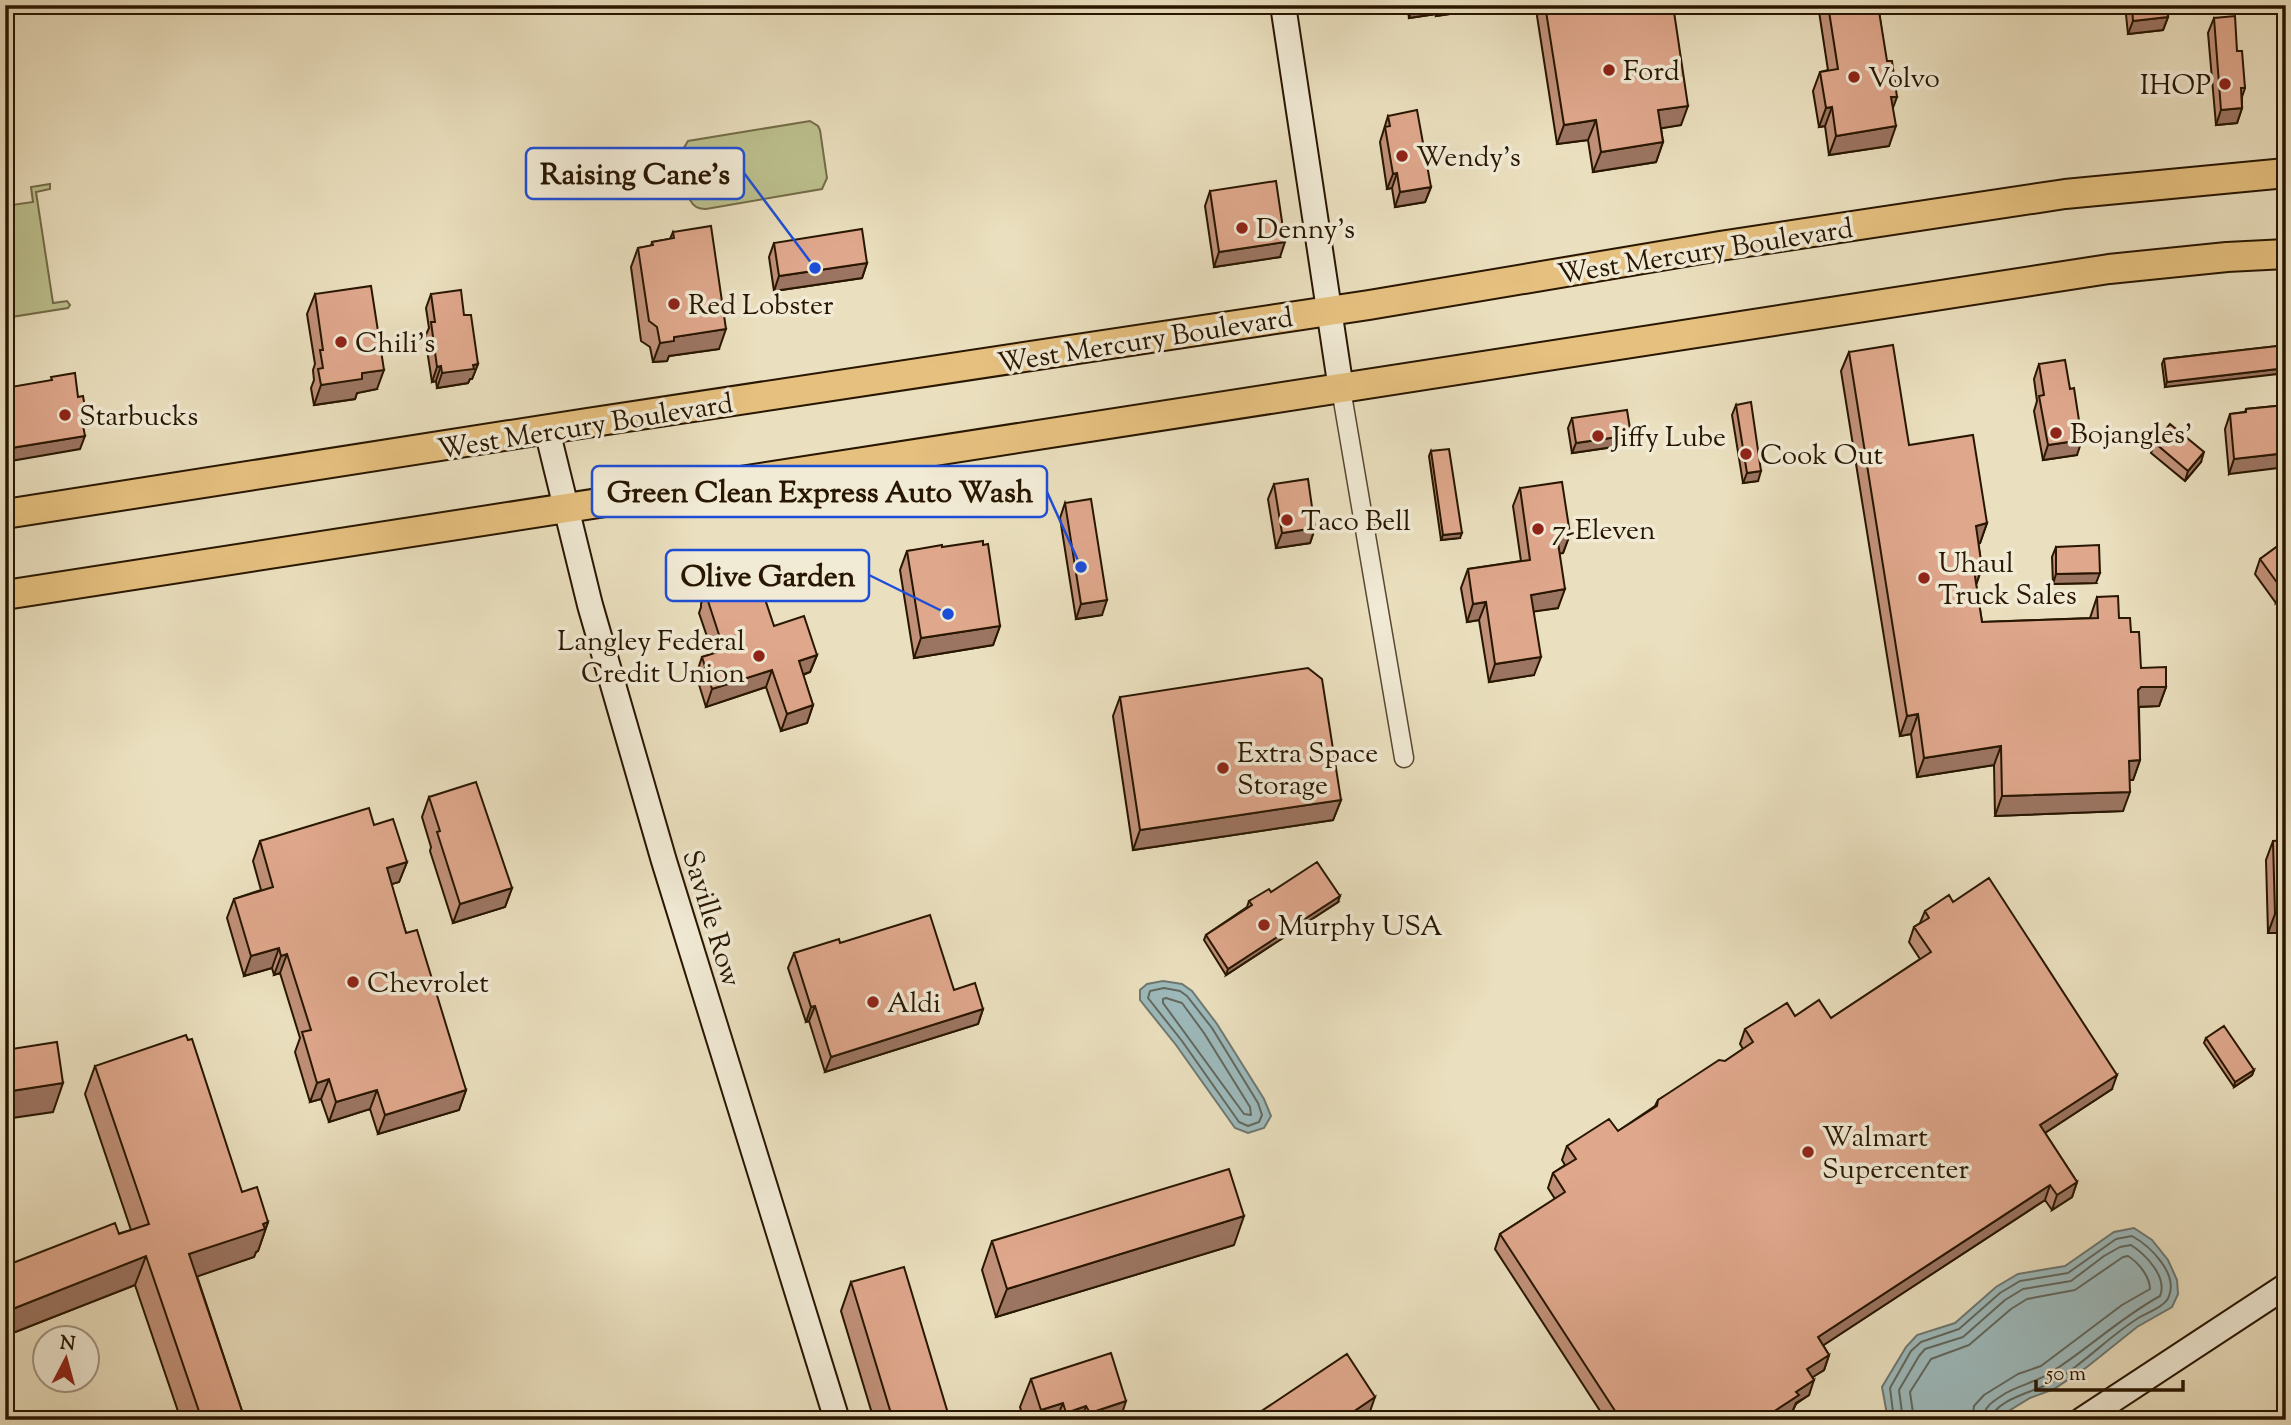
<svg xmlns="http://www.w3.org/2000/svg" width="2291" height="1425" font-family="'Sorts Mill Goudy',serif">
  <rect width="100%" height="100%" fill="#eadfbe"/>
  <filter id="stains"><feTurbulence type="fractalNoise" baseFrequency=".00286" numOctaves="4"/><feColorMatrix values="0 0 0 0 .2 0 0 0 0 .09 0 0 0 0 .02 0 0 0 .5 -.17"/></filter>
  <radialGradient id="worn" r=".72"><stop offset=".6" stop-color="#630" stop-opacity="0"/><stop offset="1" stop-color="#630" stop-opacity=".3"/></radialGradient>
  <path fill="#bcc08e" stroke="#726b47" stroke-width="2" d="M810 121 818 126 820 130 827 178 822 189 706 209C698 209 694 207 690 200L682 151 688 141Z
    M50 184V189L36 192 53 303 67 301 70 305 68 308 5 318V206L33 202 31 187Z"/>
  <path fill="#9dbabc" stroke="#6e7871" stroke-width="2" d="M1163 981 1182 984 1192 991 1217 1024 1264 1099 1271 1116 1264 1128 1248 1133 1235 1128 1176 1045 1140 1000V990L1147 984Z
    M2134 1228 2152 1240 2168 1260 2177 1280 2178 1294 2172 1307 2137 1327 2087 1367 2054 1389 2030 1398 1994 1420H1888L1882 1387 1906 1347 1917 1335 1955 1323 1996 1287 2018 1274 2065 1266 2114 1232Z"/>
  <g fill="none" stroke-linecap="round" stroke-linejoin="round">
    <path stroke="#62685e" stroke-width="2" d="M1164 988 1180 991 1187 996 1212 1028 1258 1103 1262 1115 1259 1122 1248 1126 1239 1122 1182 1041 1148 998 1150 991Z
      M1166 998 1182 1003 1204 1033 1250 1107 1251 1115 1244 1114 1163 1003V999Z
      M1894 1420 1890 1388 1911 1351 1921 1342 1959 1329 2000 1293 2020 1281 2068 1273 2116 1239 2132 1236C2150 1246 2178 1273 2169 1296 2166 1306 2149 1312 2140 1317 2107 1337 2082 1367 2048 1384 2033 1392 1994 1400 1991 1420
      M1903 1420 1899 1390 1919 1356 1925 1349 1963 1337 2005 1300 2023 1289 2071 1281 2104 1256 2120 1247 2131 1245C2145 1254 2168 1277 2160 1296 2120 1318 2088 1349 2050 1373 2036 1382 2020 1385 2006 1393 1995 1400 1983 1406 1983 1420
      M1914 1420 1910 1392 1931 1359 1969 1345 2011 1309 2027 1299 2075 1290 2123 1257 2128 1256C2139 1263 2150 1277 2150 1289L2122 1305 2041 1366 2018 1374 1984 1395 1974 1406 1972 1420"/>
    <defs>
      <path id="street" d="M1341 389 1404 758"/>
      <path id="secondary" d="M1283 5 1341 389
        M547 430 590 605 664 861 837 1420
        M2082 1420 2286 1286"/>
      <path id="primary" d="M5 514 587 423 1369 305 1720 246 2065 194 2286 173
        M5 595 2109 269 2227 257 2286 254"/>
    </defs>
    <use href="#street" stroke="#584830" stroke-width="21"/>
    <use href="#secondary" stroke="#281600" stroke-width="28"/>
    <use href="#primary" stroke="#281600" stroke-width="32"/>
    <use href="#street" stroke="#f1ead5" stroke-width="18"/>
    <use href="#secondary" stroke="#f1ead5" stroke-width="24"/>
    <use href="#primary" stroke="#e5c07f" stroke-width="28"/>
  </g>
  <path fill="#c09078" stroke="#281600" stroke-width="2" d="M1407 5H1485L1483 9 1436 16V14L1409 18Z
    M1540 5H1673L1681 125 1661 128 1663 142 1656 162 1593 172 1588 140 1557 144 1537 16Z
    M1818 5H1878L1893 108 1889 146 1829 155 1825 126 1819 127 1813 91 1820 72 1828 70Z
    M2125 5H2167L2168 17 2163 30 2128 34Z
    M2214 18 2237 51 2245 88 2242 97V108L2237 123 2216 125 2208 33Z
    M1388 116 1431 187 1425 202 1395 207 1392 188 1387 189 1380 142Z
    M1210 191 1280 257 1214 267 1205 206Z
    M673 232 719 349 669 356 667 361 653 362 650 347 641 341 631 267 638 248 651 246 652 242 670 239Z
    M774 243 867 263 862 278 774 291 769 257Z
    M315 294 377 389 357 393 355 399 314 405 311 388 314 380 313 370 315 364 307 314Z
    M431 294 464 315 478 364 472 379H470L468 383 437 388 436 381 432 382 425 337 429 328 426 308Z
    M2286 345 2165 387 2162 364 2164 359Z
    M1849 352 1909 445 1987 523 1980 543H1978L1982 568 1976 585 1982 622 2090 618 2097 597 2119 618 2131 632 2141 668 2166 687 2159 706 2139 707 2140 760 2133 780H2129L2123 811 1995 816 1994 765 1917 777 1911 734 1900 736 1841 371Z
    M2039 364 2070 389 2077 455 2043 460 2034 411 2037 401 2034 379Z
    M1736 405 1758 481 1743 483 1732 415Z
    M2286 405 2229 474 2225 429 2230 414 2245 412 2246 409Z
    M1572 418 1631 435 1627 445 1572 453 1568 428Z
    M2155 443 2201 462 2185 481 2151 453Z
    M1431 451 1460 538 1441 540 1429 456Z
    M1274 484 1315 528 1310 543 1276 548 1268 499Z
    M1520 488 1570 534 1563 553H1559L1558 608 1534 611V675L1489 682 1479 620 1467 622 1461 588 1468 569 1521 561 1513 506Z
    M1065 503 1102 615 1076 619 1060 518Z
    M2286 540V596L2276 603 2255 574 2260 559Z
    M942 547 1000 626 993 645 914 658 900 570 907 551Z
    M2056 547 2096 583 2053 584 2052 557Z
    M707 587 774 626 817 655 810 672 803 675 813 705 807 723 781 731 766 687 706 707 696 675 702 657 713 654 699 613 701 607V604Z
    M1120 697 1341 800 1333 820 1133 850 1113 716Z
    M2286 746V778L2281 779V760Z
    M429 797 512 888 505 907 453 923 430 851 431 847 422 817Z
    M374 825 407 862 399 882 391 884 406 933 466 1090 459 1110 378 1134 370 1109 329 1122 321 1099 310 1102 295 1052 300 1038 280 973 274 975 272 968 244 976 227 918 234 899 261 890 253 861 260 841Z
    M2273 841 2286 933H2268L2266 860Z
    M1271 892 1338 902 1226 975 1204 940 1206 935 1247 907 1249 901Z
    M1953 902 2112 1089 2045 1133 2077 1182 2072 1197 2052 1210 2045 1200 1823 1345 1829 1355 1824 1370 1812 1377 1809 1395 1796 1404 1793 1410 1778 1420H1606L1495 1249 1500 1234 1555 1199 1548 1188 1553 1173 1565 1165 1562 1160 1567 1146 1618 1131 1655 1106 1658 1100 1725 1061 1743 1049 1740 1044 1745 1029 1795 1016 1831 1018 1920 959 1909 942 1914 927 1920 923 1925 911Z
    M840 943 954 990 983 1009 978 1024 825 1072 809 1021 806 1022 788 968 794 953Z
    M2206 1038 2254 1070 2252 1075 2234 1087 2204 1043Z
    M95 1066 242 1192 268 1222 258 1251 256 1252 254 1257 197 1276 245 1420H181L135 1285 5 1336V1266L131 1230 85 1094Z
    M992 1241 1234 1245 996 1317 982 1270Z
    M851 1282 950 1420H874L841 1311Z
    M1031 1379 1120 1420H1024L1020 1407Z"/>
  <path fill="#9c7562" stroke="#281600" stroke-width="2" d="M1413 5H1439L1436 14 1409 18Z
    M1440 5H1485L1483 9 1436 16Z
    M2168 17 2163 30 2128 34 2133 21Z
    M1891 97H1897L1890 116Z
    M1688 106 1681 125 1651 130 1658 110Z
    M1832 107 1825 126 1819 127 1826 108Z
    M2242 108 2237 123 2216 125 2221 110Z
    M1596 120 1588 140 1557 144 1564 125Z
    M1896 126 1889 146 1829 155 1836 136Z
    M1663 142 1656 162 1593 172 1601 152Z
    M1397 173 1392 188 1387 189 1393 174Z
    M1431 187 1425 202 1395 207 1400 192Z
    M1285 242 1280 257 1214 267 1219 252Z
    M867 263 862 278 774 291 779 276Z
    M726 329 719 349 669 356 667 361 653 362 660 343 674 337Z
    M478 364 472 379H470L468 383 437 388 442 373 473 365Z
    M441 366 436 381 432 382 437 367Z
    M2286 368V373L2165 387 2167 382Z
    M384 370 377 389 357 393 355 399 314 405 321 385 362 373Z
    M1631 435 1627 445 1572 453 1576 443Z
    M85 436 80 449 5 462V449Z
    M2082 440 2077 455 2043 460 2048 445Z
    M2204 452 2201 462 2185 481 2188 471Z
    M2286 453V467L2229 474 2234 459Z
    M1761 471 1758 481 1743 483 1747 473Z
    M1987 523 1980 543 1968 545 1976 526Z
    M1315 528 1310 543 1276 548 1282 533Z
    M1462 533 1460 538 1441 540 1443 535Z
    M1570 534 1563 553 1550 555 1557 536Z
    M1982 568 1975 587 1974 570Z
    M2100 573 2096 583 2053 584 2056 574Z
    M2286 585V596L2276 603 2281 588Z
    M1565 589 1558 608 1524 613 1531 595Z
    M1107 600 1102 615 1076 619 1081 604Z
    M1486 602 1479 620 1467 622 1473 604Z
    M1000 626 993 645 914 658 921 638Z
    M817 655 810 672 792 678 799 661Z
    M1541 657 1534 675 1489 682 1495 664Z
    M772 670 766 687 706 707 712 689Z
    M2141 687H2166L2159 706 2134 707 2138 690Z
    M813 705 807 723 781 731 787 714Z
    M1918 714 1911 734 1900 736 1907 716Z
    M2001 746 1994 765 1917 777 1924 758Z
    M2140 760 2133 780H2122L2129 761Z
    M2286 766V778L2281 779Z
    M2130 792 2123 811 1995 816 2002 796Z
    M1341 800 1333 820 1133 850 1140 830Z
    M407 862 399 882 379 888 387 868Z
    M512 888 505 907 453 923 460 904Z
    M1340 896 1338 902 1226 975 1228 969Z
    M2286 913V933H2268L2275 914Z
    M279 948 272 968 244 976 251 956Z
    M287 954 280 973 274 975 281 956Z
    M815 1006 809 1021 806 1022 811 1007Z
    M983 1009 978 1024 825 1072 831 1057Z
    M2254 1070 2252 1075 2234 1087 2235 1082Z
    M2117 1075 2112 1089 2034 1140 2040 1125Z
    M329 1079 321 1099 310 1102 317 1083Z
    M63 1083 53 1112 5 1119V1092Z
    M377 1090 370 1109 329 1122 336 1102Z
    M466 1090 459 1110 378 1134 385 1115Z
    M2077 1182 2072 1197 2052 1210 2057 1195Z
    M2050 1185 2045 1200 1813 1352 1818 1337Z
    M1244 1216 1234 1245 996 1317 1007 1289Z
    M268 1222 258 1251 256 1252 254 1257 178 1283 189 1254Z
    M146 1256 135 1285 5 1336V1312Z
    M1829 1355 1824 1370 1802 1384 1807 1369Z
    M1814 1380 1809 1395 1796 1403 1793 1410 1778 1420H1761L1796 1392Z
    M1375 1397 1367 1420H1341Z
    M1126 1401 1120 1420H1087L1090 1413Z
    M1063 1403 1056 1420H1037L1041 1410Z
    M1086 1406 1081 1420H1064L1066 1413Z"/>
  <path fill="#dfa78c" stroke="#281600" stroke-width="2" d="M1545 5H1673L1688 106 1658 110 1663 142 1601 152 1596 120 1564 125Z
    M1828 5H1878L1887 61H1892L1897 97H1891L1896 126 1836 136 1832 107 1826 108 1820 72 1838 69Z
    M2132 5H2167L2168 17 2133 21Z
    M2235 16 2237 51H2242L2245 88H2241L2242 108 2221 110 2214 18Z
    M1417 110 1431 187 1400 192 1397 173 1393 174 1385 127 1390 126 1388 116Z
    M1276 181 1285 242 1219 252 1210 191Z
    M711 226 726 329 674 337V341L660 343 657 327 649 321 638 248 653 245 652 242 674 238 673 232Z
    M862 229 867 263 779 276 774 243Z
    M371 286 384 370 362 373V379L321 385 318 369 323 368 320 350H323L315 294Z
    M461 290 464 315H471L478 364 473 365 474 369 442 373 441 366 437 367 431 322H435L431 294Z
    M1893 345 1909 445 1973 435 1987 523 1976 526 1982 568 1974 570 1982 622 2098 618 2097 597 2118 596 2119 618H2130L2131 632H2139L2141 668 2166 667V687H2141L2138 690 2140 760 2129 761 2130 792 2002 796 2001 746 1924 758 1918 714 1907 716 1849 352Z
    M2286 345V368L2167 382 2164 359Z
    M2065 360 2070 389 2074 388 2082 440 2048 445 2039 396 2044 395 2039 364Z
    M75 373 78 397 83 396 87 420H82L85 436 5 449V388L52 380 51 377Z
    M1751 402 1761 471 1747 473 1736 405Z
    M2286 405V453L2234 459 2230 414 2246 412V409Z
    M1627 410 1631 435 1576 443 1572 418Z
    M2170 424 2204 452 2188 471 2155 443Z
    M1449 449 1462 533 1443 535 1431 451Z
    M1308 479 1315 528 1282 533 1274 484Z
    M1562 482 1570 534 1557 536 1565 589 1531 595 1541 657 1495 664 1486 602 1473 604 1468 569 1530 560 1520 488Z
    M1091 499 1107 600 1081 604 1065 503Z
    M2286 540V585L2281 588 2260 559Z
    M983 541V545L988 544 1000 626 921 638 907 551 942 545V547Z
    M2099 545 2100 573 2056 574V547Z
    M752 572 754 579 758 578 774 626 804 616 817 655 799 661 813 705 787 714 772 670 712 689 702 657 724 650 706 595 709 594 707 587Z
    M1308 668 1322 679 1341 800 1140 830 1120 697Z
    M476 782 512 888 460 904 437 832 440 831 429 797Z
    M369 808 374 825 393 819 407 862 387 868 406 933 417 930 466 1090 385 1115 377 1090 336 1102 329 1079 317 1083 302 1032 311 1030 287 954 281 956 279 948 251 956 234 899 273 887 260 841Z
    M2286 840V913L2275 914 2273 841Z
    M1317 862 1340 896 1228 969 1206 935 1252 905 1249 901 1269 889 1271 892Z
    M1989 878 2117 1075 2040 1125 2077 1182 2057 1195 2050 1185 1818 1337 1829 1355 1807 1369 1814 1380 1796 1392 1799 1395 1761 1420H1621L1500 1234 1565 1192 1553 1173 1576 1159 1567 1146 1609 1119 1618 1131 1657 1106 1658 1100 1719 1060 1725 1061 1753 1042 1745 1029 1787 1003 1795 1016 1819 1000 1831 1018 1931 952 1914 927 1929 918 1925 911 1949 895 1953 902Z
    M930 915 954 990 975 983 983 1009 831 1057 815 1006 811 1007 794 953 839 939 840 943Z
    M2224 1026 2254 1070 2235 1082 2206 1038Z
    M186 1035 188 1040 192 1039 242 1192 257 1187 268 1222 263 1224 265 1229 189 1254 245 1420H202L146 1256 5 1312V1266L115 1223 119 1234 149 1224 95 1066Z
    M57 1042 63 1083 5 1092V1050Z
    M1229 1169 1244 1216 1007 1289 992 1241Z
    M904 1267 950 1420H893L851 1282Z
    M1111 1353 1126 1401 1090 1413 1086 1406 1066 1413 1063 1403 1041 1410 1031 1379Z
    M1347 1354 1375 1397 1341 1420H1248Z"/>
  <g fill="#8f2418" stroke="#f1ead5" stroke-width="2.5">
    <circle cx="1609" cy="70" r="7"/>
    <circle cx="1854" cy="77" r="7"/>
    <circle cx="2225" cy="84" r="7"/>
    <circle cx="1402" cy="156" r="7"/>
    <circle cx="1242" cy="228" r="7"/>
    <circle cx="674" cy="304" r="7"/>
    <circle cx="341" cy="342" r="7"/>
    <circle cx="65" cy="415" r="7"/>
    <circle cx="2056" cy="433" r="7"/>
    <circle cx="1598" cy="436" r="7"/>
    <circle cx="1746" cy="454" r="7"/>
    <circle cx="1287" cy="520" r="7"/>
    <circle cx="1538" cy="529" r="7"/>
    <circle cx="1924" cy="578" r="7"/>
    <circle cx="759" cy="656" r="7"/>
    <circle cx="1223" cy="768" r="7"/>
    <circle cx="1264" cy="925" r="7"/>
    <circle cx="353" cy="982" r="7"/>
    <circle cx="873" cy="1002" r="7"/>
    <circle cx="1808" cy="1152" r="7"/>
  </g>
  <g text-anchor="middle" stroke-width="7" stroke-linejoin="round" paint-order="stroke">
    <g font-size="28" fill="#281600" stroke="#f1ead5" text-anchor="start">
      <text x="1623" y="80">Ford</text>
      <text x="1868" y="87">Volvo</text>
      <text x="2211" y="94" text-anchor="end">IHOP</text>
      <text x="1416" y="166">Wendy's</text>
      <text x="1256" y="238">Denny's</text>
      <text x="688" y="314">Red Lobster</text>
      <text x="355" y="352">Chili's</text>
      <text x="79" y="425">Starbucks</text>
      <text x="2070" y="443">Bojangles'</text>
      <text x="1612" y="446">Jiffy Lube</text>
      <text x="1760" y="464">Cook Out</text>
      <text x="1301" y="530">Taco Bell</text>
      <text x="1552" y="539">7-Eleven</text>
      <text x="1938" y="572">Uhaul<tspan x="1938" dy="32">Truck Sales</tspan></text>
      <text x="745" y="650" text-anchor="end">Langley Federal<tspan x="745" dy="32">Credit Union</tspan></text>
      <text x="1237" y="762">Extra Space<tspan x="1237" dy="32">Storage</tspan></text>
      <text x="1278" y="935">Murphy USA</text>
      <text x="367" y="992">Chevrolet</text>
      <text x="887" y="1012">Aldi</text>
      <text x="1822" y="1146">Walmart<tspan x="1822" dy="32">Supercenter</tspan></text>
    </g>
    <g font-size="28" fill="#281600" stroke="#f1ead5">
      <text transform="translate(1705 250) rotate(-9)" y="10">West Mercury Boulevard</text>
      <text transform="translate(1145 339) rotate(-9)" y="10">West Mercury Boulevard</text>
      <text transform="translate(585 425) rotate(-9)" y="10">West Mercury Boulevard</text>
      <text transform="translate(713 918) rotate(73)" y="10">Saville Row</text>
    </g>
  </g>
  <path fill="none" stroke="#1d4ed8" stroke-width="2.5" d="M815 268L744 173M1081 567L1047 492M948 614L869 575"/>
  <g fill="#1d4ed8" stroke="#f1ead5" stroke-width="2.5">
    <circle cx="815" cy="268" r="7"/>
    <circle cx="1081" cy="567" r="7"/>
    <circle cx="948" cy="614" r="7"/>
  </g>
  <g fill="#f1ead5" stroke="#1d4ed8" stroke-width="2.5">
    <rect x="526" y="148" width="218" height="51" rx="7"/>
    <rect x="592" y="466" width="455" height="51" rx="7"/>
    <rect x="666" y="550" width="203" height="51" rx="7"/>
  </g>
  <g font-size="30" text-anchor="middle" font-weight="bold" fill="#281600">
    <text x="635" y="184">Raising Cane's</text>
    <text x="820" y="502">Green Clean Express Auto Wash</text>
    <text x="768" y="586">Olive Garden</text>
  </g>
  <rect width="2291" height="1425" fill="none" stroke="#eadfbe" stroke-width="28"/>
  <rect x="7" y="7" width="2277" height="1411" fill="none" stroke="#281600" stroke-width="3.5"/>
  <rect x="14" y="14" width="2263" height="1397" fill="none" stroke="#281600" stroke-width="2"/>
  <g transform="translate(66 1359) rotate(6)"><circle r="33" fill="#f1ead5" stroke="#a19580" stroke-width="2"/>
  <path d="M0-5L12 26L0 18L-12 26Z" fill="#8f2418"/>
  <text y="-10" font-size="19" font-weight="bold" text-anchor="middle" fill="#281600">N</text>
  </g>
  <path d="M2036 1380v10h147v-10" fill="none" stroke="#281600" stroke-width="3.5"/>
  <text x="2046" y="1380" font-size="21" fill="#281600" stroke="#f1ead5" stroke-width="5" paint-order="stroke">50 m</text>
  <rect width="100%" height="100%" filter="url(#stains)"/>
  <rect width="100%" height="100%" fill="url(#worn)"/>
</svg>
